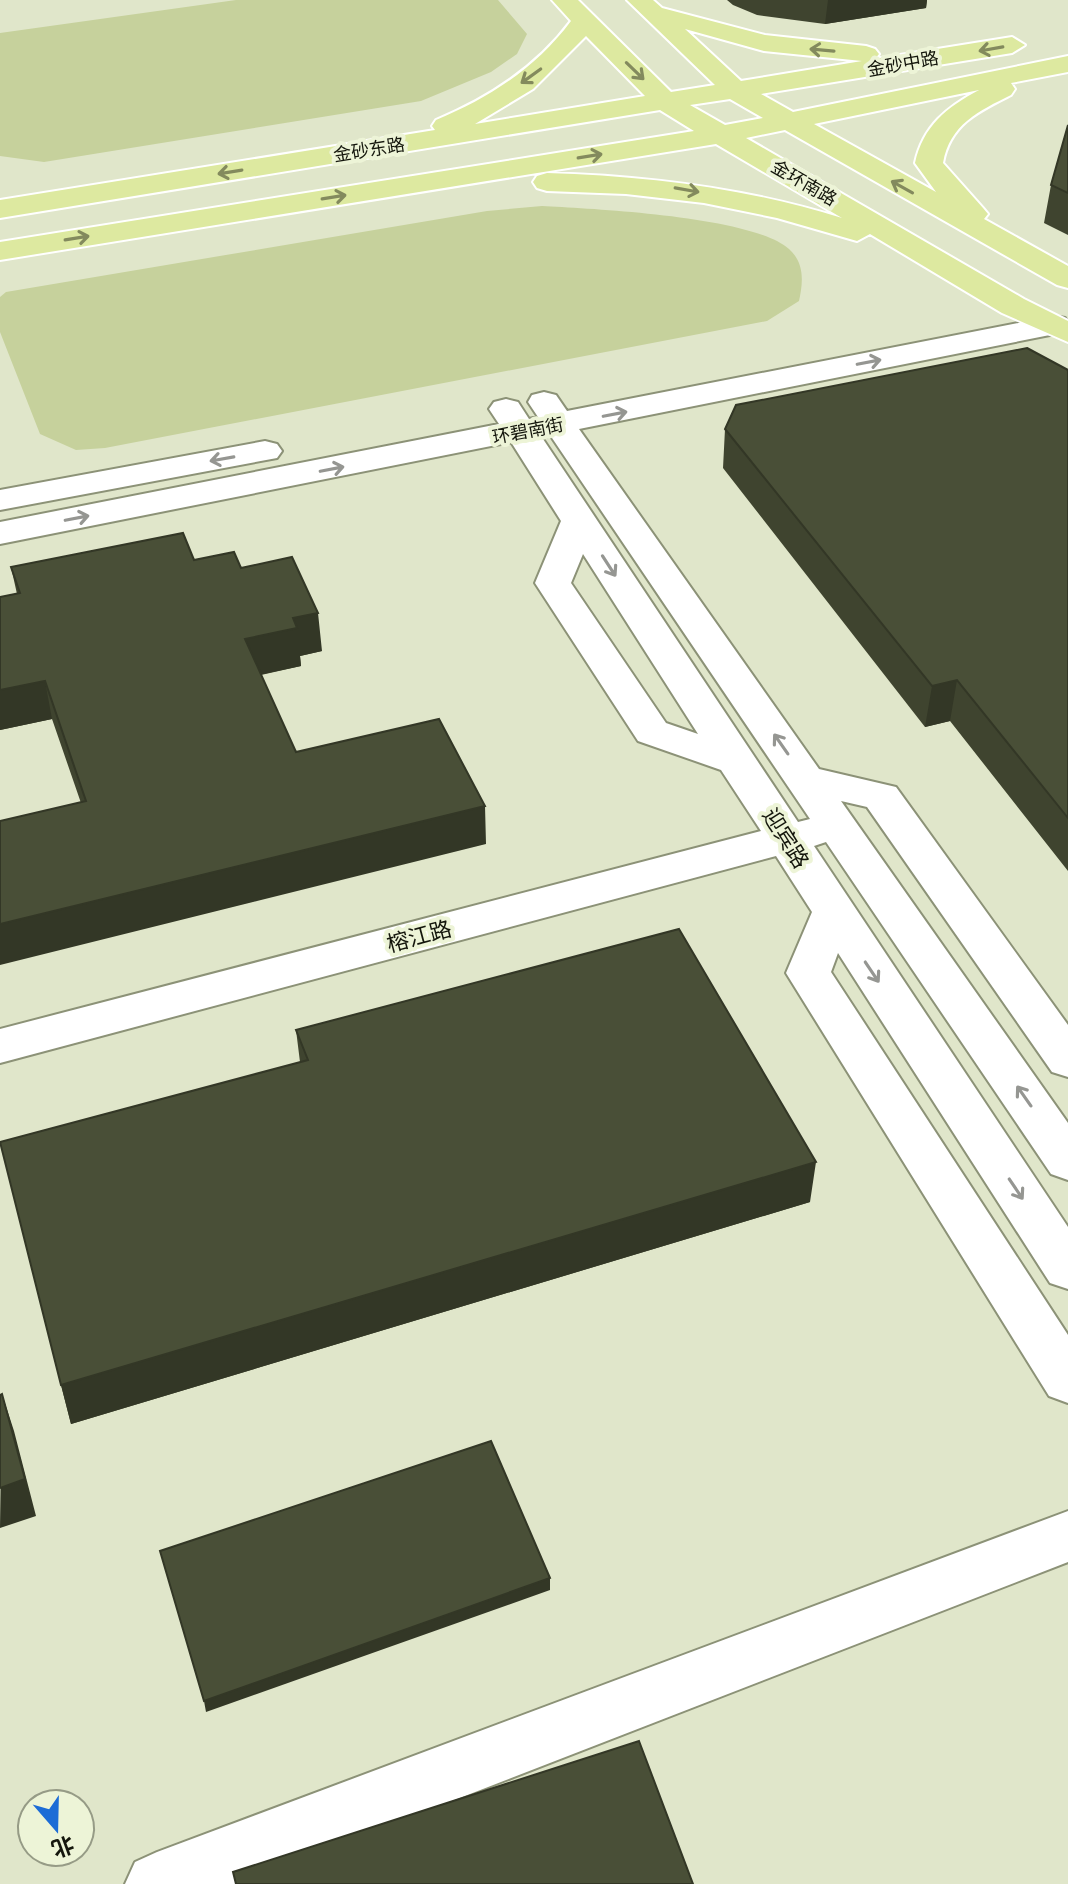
<svg xmlns="http://www.w3.org/2000/svg" width="1068" height="1884" font-family="Roboto,'Noto Sans SC',sans-serif">
  <rect width="100%" height="100%" fill="#e0e6ca"/>
  <path fill="#c6d19c" d="M236 0H498L527 34 517 54 491 72 421 101 44 162 0 156V33Z
    M542 206C595 209 751 216 789 249 805 263 803 283 799 301L767 321 105 448 76 450 40 434 0 332V297L6 292 487 211Z"/>
  <g fill="none" stroke-linecap="round" stroke-linejoin="round">
    <defs>
      <path id="minor" d="M1054 316 1065 318 1068 323 1065 332 579 429 819 769 896 787 1068 1025V1077L1052 1072 867 807 841 801 1068 1123V1180L1051 1174 826 842 814 846 1068 1227V1289L1050 1283 838 953 831 972 1068 1335V1403L1049 1396 786 973 812 912 776 856 0 1063V1029L761 831 721 770 638 741 535 583 561 521 511 442 0 544V522L499 424 489 409 494 402 506 399 518 402 529 419 538 417 528 402 532 395 544 392 556 395 567 411ZM550 435 810 819 798 822 541 436ZM583 554 698 734 666 723 571 583Z
        M265 441 277 444 282 451 277 458 0 510V490Z
        M1068 1511V1562L238 1884H125L135 1862 157 1852Z"/>
      <path id="major" d="M552 0H578L671 92 715 85 627 0H653L662 8 765 35 866 46 875 49 879 54 875 59 1012 37 1025 45 1012 53 761 94 793 112 1068 56V72L1011 83 1015 89 1011 95C979 111 950 124 943 163L983 208 988 214 984 219 1068 266V288L1057 285 785 130 746 138 1024 299 1068 321V342L1002 313 870 234 857 241 777 218 704 203 626 194 547 191 537 188 533 182 537 176 547 173C647 176 746 188 842 218L716 144 0 260V242L694 131 660 110 0 218V200L435 130 432 126 436 120C489 98 536 68 571 21ZM685 29 764 51 862 61 741 81ZM586 36 645 96 475 124 533 89ZM979 90C947 107 923 126 915 163L936 192 814 124ZM730 99 763 118 725 125 690 105Z"/>
    </defs>
    <use href="#minor" stroke="#8c9277" stroke-width="4"/>
    <use href="#major" stroke="#fff" stroke-width="4"/>
    <use href="#minor" fill="#fff" fill-rule="evenodd"/>
    <use href="#major" fill="#dde9a0" fill-rule="evenodd"/>
  </g>
  <path fill="#3f442f" d="M727 0H927L926 8 825 24 757 15 733 5Z
    M1068 125V235L1044 223 1051 185Z
    M1068 370V871L950 721 925 727 723 468 725 429Z
    M194 560 241 568 322 651 300 656 301 666 261 675 296 752 486 844 81 803 52 719 0 730V597L17 594 11 567Z
    M296 1030 810 1202 71 1424 61 1385 300 1062Z"/>
  <path fill="#333726" d="M828 0H927L926 8 825 24Z
    M318 613 322 651 300 656 301 666 249 677 245 639 293 618Z
    M957 680 950 721 925 727 932 686Z
    M45 681 52 719 0 730V690Z
    M485 806 486 844 0 965V924Z
    M816 1162 810 1202 71 1424 61 1385Z
    M2 1394 14 1431 36 1516 0 1528Z
    M550 1578V1590L206 1712 204 1701Z"/>
  <path fill="#494f37" stroke="#333726" stroke-width="2" d="M1068 125V193L1051 185Z
    M1027 348 1068 370V818L957 680 932 686 725 429 736 405Z
    M183 533 194 560 234 552 241 568 292 557 318 613 293 618 297 628 245 639 296 752 439 719 485 806 0 924V821L86 801 45 681 0 690V597L20 593 11 567Z
    M679 929 816 1162 61 1385 0 1142 308 1060 296 1030Z
    M2 1394 25 1479 0 1488V1395Z
    M491 1441 550 1578 204 1701 160 1551Z
    M639 1741 693 1884H236L233 1872Z"/>
  <defs><path id="oneway-shaft" d="M-6 0H5M1.5-3L5.5 0L1.5 3" fill="none" stroke-width="1.6" stroke-linecap="round" stroke-linejoin="round" transform="scale(2)"/></defs>
  <g stroke="#838a5d">
    <use href="#oneway-shaft" transform="translate(991 49) rotate(170)"/>
    <use href="#oneway-shaft" transform="translate(822 50) rotate(-175)"/>
    <use href="#oneway-shaft" transform="translate(635 71) rotate(44)"/>
    <use href="#oneway-shaft" transform="translate(531 76) rotate(144)"/>
    <use href="#oneway-shaft" transform="translate(590 156) rotate(-9)"/>
    <use href="#oneway-shaft" transform="translate(230 172) rotate(171)"/>
    <use href="#oneway-shaft" transform="translate(902 187) rotate(-151)"/>
    <use href="#oneway-shaft" transform="translate(687 190) rotate(10)"/>
    <use href="#oneway-shaft" transform="translate(334 197) rotate(-9)"/>
    <use href="#oneway-shaft" transform="translate(77 238) rotate(-9)"/>
  </g>
  <g stroke="#959692">
    <use href="#oneway-shaft" transform="translate(869 362) rotate(-11)"/>
    <use href="#oneway-shaft" transform="translate(615 414) rotate(-11)"/>
    <use href="#oneway-shaft" transform="translate(222 459) rotate(170)"/>
    <use href="#oneway-shaft" transform="translate(332 469) rotate(-11)"/>
    <use href="#oneway-shaft" transform="translate(77 518) rotate(-11)"/>
    <use href="#oneway-shaft" transform="translate(609 566) rotate(57)"/>
    <use href="#oneway-shaft" transform="translate(781 744) rotate(-125)"/>
    <use href="#oneway-shaft" transform="translate(872 972) rotate(56)"/>
    <use href="#oneway-shaft" transform="translate(1024 1096) rotate(-125)"/>
    <use href="#oneway-shaft" transform="translate(1016 1189) rotate(56)"/>
  </g>
  <g text-anchor="middle" stroke-width="8" stroke-linejoin="round" paint-order="stroke">
    <g font-size="18" fill="#14160c" stroke="#edf4d7">
      <text transform="translate(903 64) rotate(-10)" y="6">金砂中路</text>
      <text transform="translate(369 150) rotate(-9)" y="6">金砂东路</text>
      <text transform="translate(804 183) rotate(30)" y="6">金环南路</text>
      <text transform="translate(528 431) rotate(-11)" y="6">环碧南街</text>
    </g>
    <g font-size="22" fill="#14160c" stroke="#edf4d7">
      <text transform="translate(786 838) rotate(58)" y="8">迎宾路</text>
      <text transform="translate(419 936) rotate(-15)" y="8">榕江路</text>
    </g>
  </g>
  <g transform="translate(56 1828) rotate(160)"><circle r="38" fill="#edf4d7" stroke="#969b86" stroke-width="2"/>
  <path d="M0-6L14 30L0 20L-14 30Z" fill="#1c6cd6"/>
  <text y="-12" font-size="22" font-weight="bold" text-anchor="middle" fill="#14160c">北</text>
  </g>
</svg>
